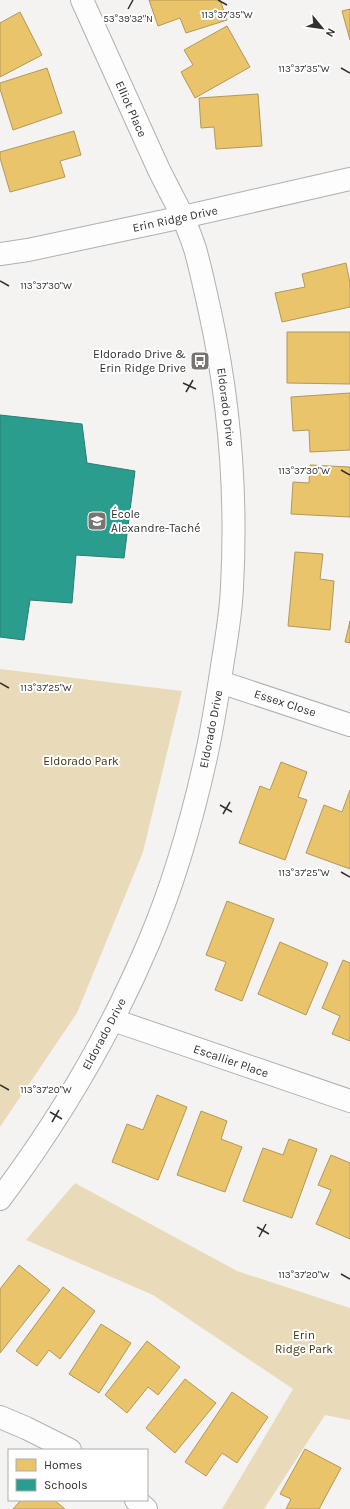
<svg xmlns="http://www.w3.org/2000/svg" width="350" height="1509" font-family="Karla,sans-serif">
  <rect width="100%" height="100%" fill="#f4f3f1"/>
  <path fill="#e9dbb9" d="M0 669 182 691 143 852 77 1013 0 1127Z
    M75 1183 237 1271 350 1308V1420L325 1415 264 1509H222L293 1389 153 1295 26 1240Z"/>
  <path fill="#e9c46a" stroke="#b29859" d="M149 0H220L227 20 186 33 180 18 158 26Z
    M350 9V40L342 11Z
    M20 12 42 55 0 77V23Z
    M227 26 250 67 195 98 181 72 193 65 184 50Z
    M47 68 62 113 13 130 0 89V83Z
    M258 94 262 146 216 149 214 127 201 128 199 98Z
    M74 131 81 155 60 161 65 177 10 192 0 158V152Z
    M346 263 350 283V307L282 322 275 293 305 287 302 274Z
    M287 332H350V384L287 383Z
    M350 393V450L310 452 309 430 293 431 291 397Z
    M310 465 350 467V517L291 514 293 482 309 483Z
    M295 552 323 554 320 579 334 581 330 630 288 626Z
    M350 621V643L345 642Z
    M281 762 307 772 298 797 307 800 285 860 239 843 260 786 270 790Z
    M350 790V869L306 853 324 805 342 812Z
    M227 901 274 919 242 1001 215 990 226 962 206 955Z
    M280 942 328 963 306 1015 258 994Z
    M343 960 350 963V1041L332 1034 340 1016 322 1008Z
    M157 1095 187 1107 158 1180 112 1162 127 1124 143 1130Z
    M201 1111 227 1121 221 1139 242 1147 225 1192 177 1175Z
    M289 1139 317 1149 292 1218 243 1201 263 1148 283 1155Z
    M331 1155 350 1163V1239L316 1224 331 1190 318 1185Z
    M19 1265 50 1290 0 1353V1289Z
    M63 1287 95 1311 60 1359 49 1350 37 1366 16 1351Z
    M101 1324 131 1343 99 1393 69 1374Z
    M147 1341 180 1367 158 1395 148 1387 127 1413 105 1395Z
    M185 1379 216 1403 175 1453 146 1428Z
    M232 1392 268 1417 237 1463 222 1453 206 1476 185 1462Z
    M305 1449 341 1468 319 1509H286L291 1499 280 1494Z
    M21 1500H54L65 1509H13Z"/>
  <path fill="#2a9d8f" stroke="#2c7d72" d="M0 415 82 424 87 463 135 471 124 558 76 555 72 603 30 600 24 640 0 637Z"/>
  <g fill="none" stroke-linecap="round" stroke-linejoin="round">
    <defs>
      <path id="minor" d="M82 0 159 170 183 217
        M220 682 350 725
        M113 1020 350 1101
        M0 1417 26 1428 70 1450
        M136 1500 146 1509"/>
      <path id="tertiary" d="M0 254 28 250 183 217 350 179
        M0 1199C60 1119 110 1034 149 942 174 883 192 820 206 757 213 725 218 693 223 660 227 636 231 612 232 587 237 494 230 403 210 312 206 294 202 275 197 256 194 243 188 230 183 217"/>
    </defs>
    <use href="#minor" stroke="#b1b0af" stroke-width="24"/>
    <use href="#tertiary" stroke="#b1b0af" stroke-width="24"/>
    <use href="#minor" stroke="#fdfdfd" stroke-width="22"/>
    <use href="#tertiary" stroke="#fdfdfd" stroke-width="22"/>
  </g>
  <path fill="none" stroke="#323130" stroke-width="1.5" d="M218 0 227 5M128 9 133 0M341 68 350 73M0 281 9 286M183 383 196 389M186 392 193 380M341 470 350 475M0 683 9 688M220 805 232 812M223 814 230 802M341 872 350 877M0 1085 9 1090M50 1112 62 1119M52 1122 59 1110M257 1227 269 1234M259 1237 266 1224M341 1274 350 1279"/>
  <defs>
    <symbol id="bus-square" viewBox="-11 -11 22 22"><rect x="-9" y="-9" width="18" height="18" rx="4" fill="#767574" stroke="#fff"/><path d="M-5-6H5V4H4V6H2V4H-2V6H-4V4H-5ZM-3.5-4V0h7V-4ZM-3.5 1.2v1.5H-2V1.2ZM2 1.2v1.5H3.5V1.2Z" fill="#fff"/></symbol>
    <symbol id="school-square" viewBox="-11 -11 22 22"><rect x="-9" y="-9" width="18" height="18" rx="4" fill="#767574" stroke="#fff"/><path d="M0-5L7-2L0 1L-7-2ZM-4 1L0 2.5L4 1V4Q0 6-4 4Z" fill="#fff"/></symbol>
  </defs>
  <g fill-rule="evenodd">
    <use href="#bus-square" x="189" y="350" width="22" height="22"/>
    <use href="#school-square" x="86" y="510" width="22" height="22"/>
  </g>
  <g text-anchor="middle" stroke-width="4" stroke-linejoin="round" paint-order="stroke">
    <g font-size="12" fill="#323130" stroke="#fff">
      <text transform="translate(131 109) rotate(66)" y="4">Elliot Place</text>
      <text transform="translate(175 219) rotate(-12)" y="4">Erin Ridge Drive</text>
      <text transform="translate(226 407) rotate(83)" y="4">Eldorado Drive</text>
      <text transform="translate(285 703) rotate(18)" y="4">Essex Close</text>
      <text transform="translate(211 729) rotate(-79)" y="4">Eldorado Drive</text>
      <text transform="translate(104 1034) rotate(-62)" y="4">Eldorado Drive</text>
      <text transform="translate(231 1061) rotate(19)" y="4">Escallier Place</text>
    </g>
    <g font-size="12" fill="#323130" stroke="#fff" text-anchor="end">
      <text x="186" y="358">Eldorado Drive &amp;<tspan x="186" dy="14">Erin Ridge Drive</tspan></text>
      <text x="111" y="518" text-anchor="start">École<tspan x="111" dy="14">Alexandre-Taché</tspan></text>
    </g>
    <g font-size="12" fill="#43350b" stroke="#fff">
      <text x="81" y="765">Eldorado Park</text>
      <text x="304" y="1339">Erin<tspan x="304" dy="14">Ridge Park</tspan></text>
    </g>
  </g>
  <g font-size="10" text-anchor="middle" fill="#323130" stroke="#fff" stroke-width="4" stroke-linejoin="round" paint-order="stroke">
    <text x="227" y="18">113°37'35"W</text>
    <text x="128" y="22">53°39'32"N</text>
    <text x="304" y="72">113°37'35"W</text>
    <text x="46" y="289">113°37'30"W</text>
    <text x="304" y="474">113°37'30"W</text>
    <text x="46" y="691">113°37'25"W</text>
    <text x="304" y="876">113°37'25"W</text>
    <text x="46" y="1093">113°37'20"W</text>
    <text x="304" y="1278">113°37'20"W</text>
  </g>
  <rect x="8" y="1449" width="140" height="52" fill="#ffffff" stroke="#adadac"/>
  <rect x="16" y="1459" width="20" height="12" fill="#e9c46a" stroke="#adadac"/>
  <text x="44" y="1469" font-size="12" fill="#323130">Homes</text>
  <rect x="16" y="1479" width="20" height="12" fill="#2a9d8f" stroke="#adadac"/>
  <text x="44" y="1489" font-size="12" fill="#323130">Schools</text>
  <g transform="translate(322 28) rotate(119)" stroke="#ffffff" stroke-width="3" paint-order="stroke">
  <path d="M0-3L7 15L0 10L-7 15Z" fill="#323130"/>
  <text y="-6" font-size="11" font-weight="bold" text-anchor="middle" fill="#323130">N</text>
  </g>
</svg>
